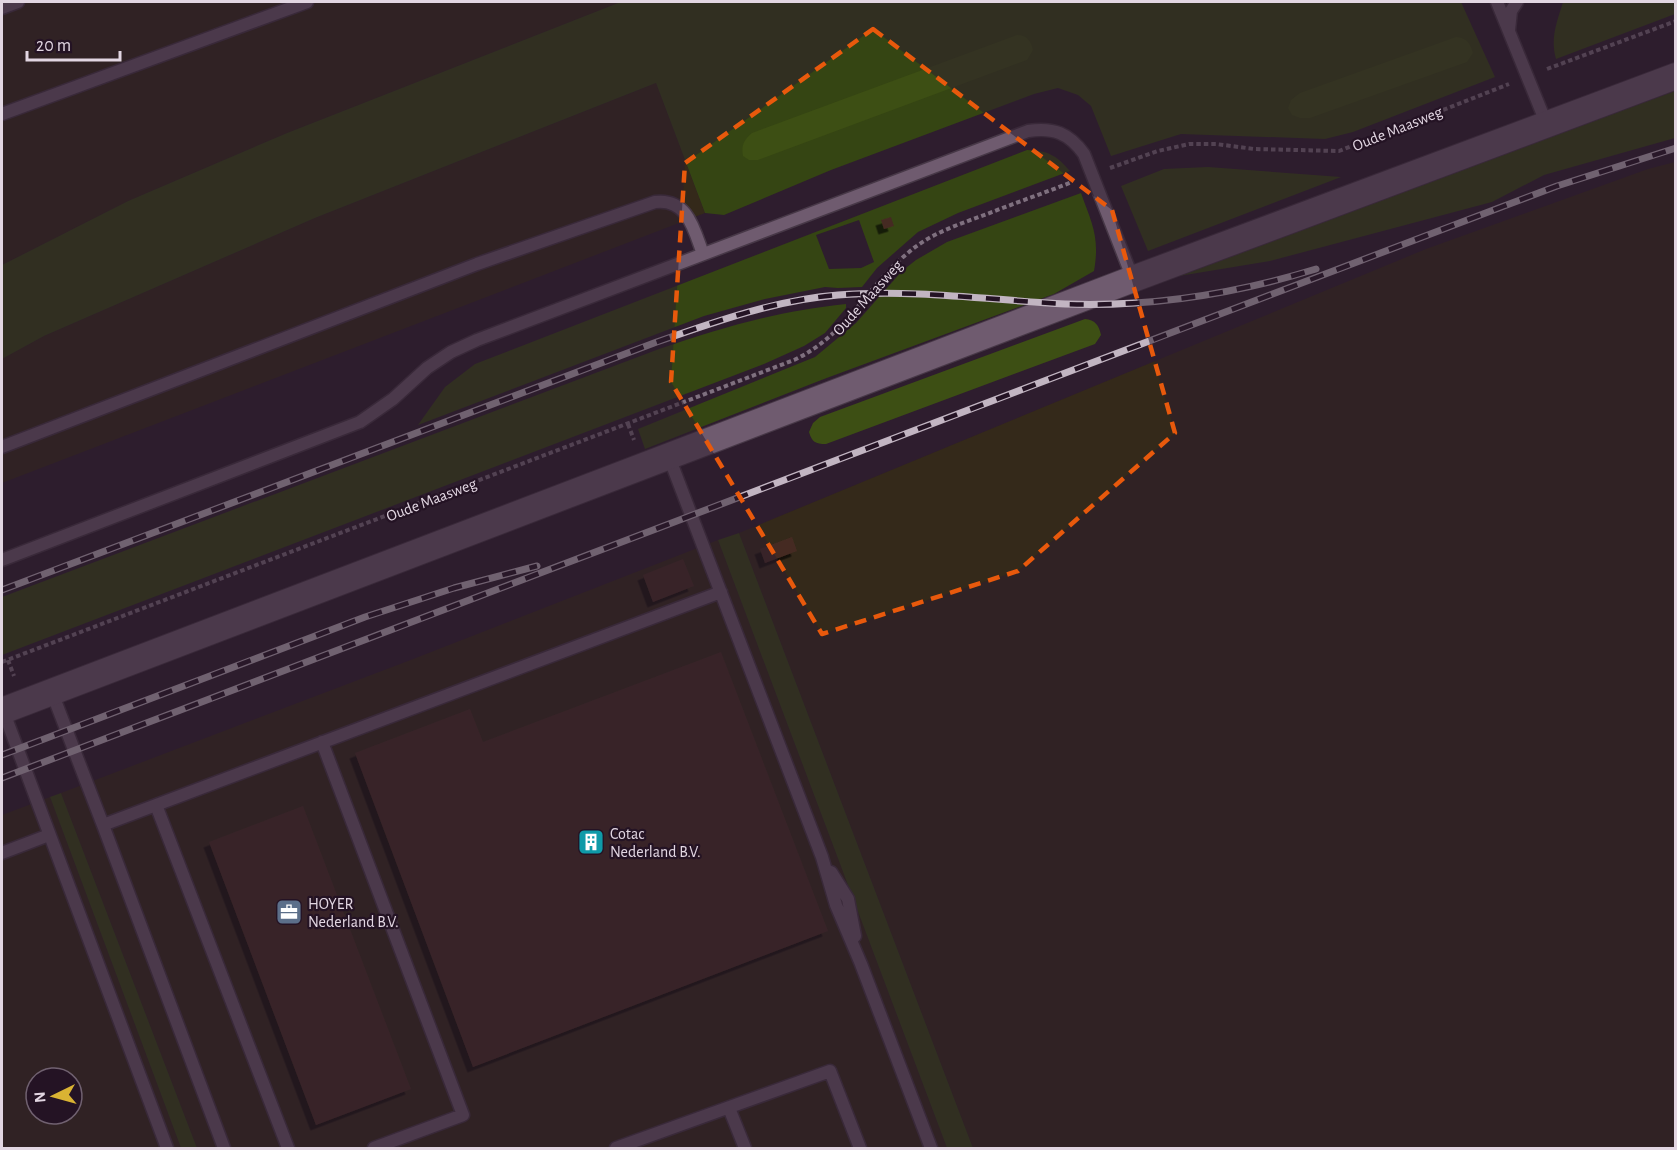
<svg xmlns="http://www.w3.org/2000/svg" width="1677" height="1150" font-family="'Alegreya Sans',sans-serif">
  <defs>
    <filter id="shadow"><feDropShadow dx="-5.5" dy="5.5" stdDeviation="0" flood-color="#0009"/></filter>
  </defs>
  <rect width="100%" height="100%" fill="#2e1d2e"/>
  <path fill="#34291a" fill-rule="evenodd" d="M2 2H618V3L287 133 128 201 2 265Z
    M656 83 705 213 2 483V359L44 336 315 218Z
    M1675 162V1148H973L739 533 1426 249 1648 169Z
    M718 540 947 1148H197L61 793 408 661Z
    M50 797 181 1148H2V815ZM36 1078H72V1114H36Z"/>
  <path fill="#354513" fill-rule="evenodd" d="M618 2H1461L1495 77 1353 132 1325 139 1181 134 1111 156 1091 106 1078 95 1058 88 1034 94 831 170 724 215 705 213 656 83 315 218 44 336 2 359V265L128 201 287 133 618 3Z
    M1563 2H1675V14L1556 59C1550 38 1557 22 1563 2Z
    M1675 91V138L1544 175 1492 202 1270 261 1161 279Z
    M1027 150C1049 151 1056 155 1070 171L958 213 918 232 877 268 862 287 838 288 825 287 765 299 704 316 418 425 445 387 475 364ZM859 220 874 262 861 268 829 269 816 235Z
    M1208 167 1341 177 1148 251 1121 186 1164 169Z
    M1081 193C1092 224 1100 237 1094 271L1054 294 824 379 645 449 638 429 815 357 856 323 902 271 916 260 947 242Z
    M846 304V308L825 333 804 346 764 364 2 655V597L659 349C723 327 778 311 846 304Z
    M739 533 973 1148H947L718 540Z
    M61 793 197 1148H181L50 797Z"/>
  <path fill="#3d4f14" d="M1017 35C1027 35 1031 41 1033 50L1027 60 758 160H749L743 156C741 145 744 140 752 133Z
    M1456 37C1467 38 1470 43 1473 53L1467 62 1310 118H1300L1292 115 1288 108 1291 100 1300 93Z
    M1085 319C1095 320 1099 325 1101 335L1095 344 826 444C815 444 812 442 809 432L813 423 820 417Z"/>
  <path fill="#452c22" filter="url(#shadow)" d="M891 217 894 226 884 229 881 220Z
    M792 537 797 551 765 563 760 549Z
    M683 559 694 586 653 602 643 575Z
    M721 652 828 931 473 1067 355 753 470 709 483 742Z
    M303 806 411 1089 316 1125 209 842Z"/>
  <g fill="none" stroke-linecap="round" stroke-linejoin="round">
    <defs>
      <path id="lane" d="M1497 2 1547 125
        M2 8 18 2
        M1509 30 1511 11 1517 2
        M2 114 307 2
        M2 447 477 264 655 202C688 198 694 230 703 254
        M669 457 822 857 836 905 861 964 931 1148
        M2 560 360 422 393 399 427 368 451 352 477 340 1028 131C1053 127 1069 133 1084 154L1133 279
        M51 690 103 825 721 592
        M3 710 167 1148
        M322 742 463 1115 374 1148
        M156 805 288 1148
        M103 825 224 1148
        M2 853 49 835
        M831 872 848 899 855 936
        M729 1108 745 1148
        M616 1148 830 1071 860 1148"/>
      <path id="street" d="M2 711 1133 279 1676 76"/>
    </defs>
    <use href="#lane" stroke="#473847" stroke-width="15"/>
    <use href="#street" stroke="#473847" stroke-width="28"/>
    <path stroke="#7f707f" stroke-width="4" stroke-dasharray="4.5 3" stroke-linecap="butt" d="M1547 69 1676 21
      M1110 168 1158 151 1189 144H1216L1254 149 1339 151 1509 84
      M628 424 634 440
      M8 660 14 676
      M2 662 794 360C847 335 866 287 909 252 931 233 960 224 987 214 1015 203 1044 193 1072 182"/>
    <use href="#lane" stroke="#6f5b6f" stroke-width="12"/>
    <use href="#street" stroke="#6f5b6f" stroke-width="26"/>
    <defs>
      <path id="rail" d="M2 590 654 343C714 322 775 300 838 295 914 289 990 300 1065 304 1151 307 1235 294 1316 269
        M2 755 365 617 454 588 537 566
        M2 778 1504 206 1557 186 1676 148"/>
    </defs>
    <use href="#rail" stroke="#c2b5c2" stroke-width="7"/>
    <use href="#rail" stroke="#241324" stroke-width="4.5" stroke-dasharray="14" stroke-linecap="butt"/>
  </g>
  <path d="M0 0H1677V1150H0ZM873 29 1112 210 1175 433 1018 571 822 634 671 382 685 163Z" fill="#2e1d2e" fill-opacity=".55" fill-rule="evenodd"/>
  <path fill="none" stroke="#e8590c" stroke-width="4.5" stroke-dasharray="12 8" stroke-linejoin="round" d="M873 29 1112 210 1175 433 1018 571 822 634 671 382 685 163Z"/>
  <defs>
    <symbol id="building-square" viewBox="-11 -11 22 22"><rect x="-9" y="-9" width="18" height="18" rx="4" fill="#0f9aa8" stroke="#241324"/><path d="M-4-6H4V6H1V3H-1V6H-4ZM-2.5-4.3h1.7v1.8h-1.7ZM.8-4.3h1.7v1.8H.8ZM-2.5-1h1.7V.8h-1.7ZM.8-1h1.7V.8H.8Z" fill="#fff"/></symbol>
    <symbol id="office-square" viewBox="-11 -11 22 22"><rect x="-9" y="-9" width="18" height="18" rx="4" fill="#5c6f8a" stroke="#241324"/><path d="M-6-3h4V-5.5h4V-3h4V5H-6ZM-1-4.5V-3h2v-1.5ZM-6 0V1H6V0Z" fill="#fff"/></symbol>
  </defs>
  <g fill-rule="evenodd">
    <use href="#building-square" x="576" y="827" width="30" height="30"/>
    <use href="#office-square" x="274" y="897" width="30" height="30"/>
  </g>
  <g text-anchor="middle" stroke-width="4.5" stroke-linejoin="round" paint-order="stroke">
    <g font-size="16" fill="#e2d6e2" stroke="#241324">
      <text transform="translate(1397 128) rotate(-22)" y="6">Oude Maasweg</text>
      <text transform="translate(867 297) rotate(-48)" y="6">Oude Maasweg</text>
      <text transform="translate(431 499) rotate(-21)" y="6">Oude Maasweg</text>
    </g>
    <g font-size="16" fill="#e2d6e2" stroke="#241324" text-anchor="start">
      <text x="610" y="839">Cotac<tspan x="610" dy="18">Nederland B.V.</tspan></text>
      <text x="308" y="909">HOYER<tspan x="308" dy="18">Nederland B.V.</tspan></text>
    </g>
  </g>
  <rect width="1677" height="1150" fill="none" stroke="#e2d6e2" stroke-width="6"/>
  <g transform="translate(54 1096) rotate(265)"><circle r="28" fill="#241324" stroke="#706170" stroke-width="1.5"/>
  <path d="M0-4.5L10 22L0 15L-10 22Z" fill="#dab333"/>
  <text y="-9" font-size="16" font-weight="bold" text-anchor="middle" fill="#e2d6e2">N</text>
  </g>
  <path d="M27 51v9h93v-9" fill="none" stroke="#e2d6e2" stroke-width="3"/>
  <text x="36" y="51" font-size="18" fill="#e2d6e2" stroke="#241324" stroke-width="4.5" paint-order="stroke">20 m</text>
</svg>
